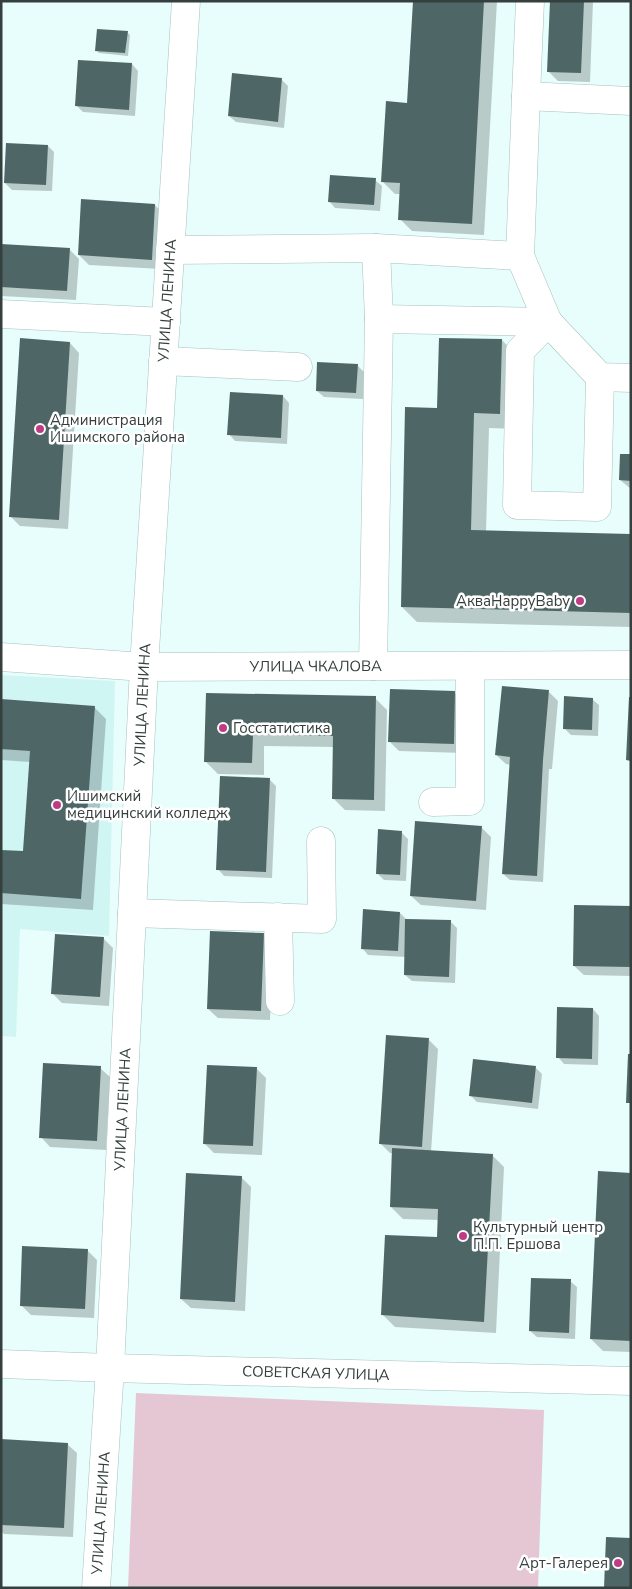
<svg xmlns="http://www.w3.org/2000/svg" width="632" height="1589" font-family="'Nunito Sans',sans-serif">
  <rect width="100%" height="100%" fill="#e7fefc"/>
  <path fill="#d0f6f4" d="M1 675 115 681 109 936 20 929 16 1037 1 1036Z"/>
  <path fill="#e4c7d3" d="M136 1393 544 1410 538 1588H128Z"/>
  <path fill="#0003" d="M414 1H497L484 235 412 231 400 219 401 194H395L383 182 409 104Z
    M551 1H593L590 82 558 81 548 71Z
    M127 32 130 35 128 56 99 53 96 50Z
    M132 64 138 71 135 116 83 112 76 105Z
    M281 79 288 86 284 128 236 122 229 116Z
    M48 146 54 152 52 191 12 190 5 183Z
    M375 180 382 186 380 211 335 208 329 201Z
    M155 205 164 215 161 269 89 265 79 255Z
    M1 245 69 249 79 259 76 300 1 296Z
    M502 340 517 356 515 429 489 428 486 532 631 535V627L417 622 402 607 439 409Z
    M70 343 79 353 68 529 20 526 10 516Z
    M357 365 364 372 363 399 324 397 317 391Z
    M283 396 289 403 287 444 235 441 229 434Z
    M631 456V489L620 480Z
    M549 692 558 701 552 769H549L543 882 510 880 503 874 511 765 506 764 496 755Z
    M455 693 464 702 463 753 399 751 390 742Z
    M207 694 375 698 387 710 385 811 345 810 333 798 334 747 264 746V775L218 774 206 762Z
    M592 699 599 705 598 736 571 735 564 728Z
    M1 700 94 707 106 719 93 910 1 904V851L24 853 30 762 1 760Z
    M269 779 276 786 272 878 224 876 218 869Z
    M481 827 491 837 486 910 421 905 411 896Z
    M401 832 408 839 406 881 384 880 378 874Z
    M631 908V976L584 975 574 966Z
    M400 913 406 919 450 921 457 928 455 983 412 981 405 975 406 957 368 955 362 948Z
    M263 935 273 944 270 1020 218 1018 208 1009Z
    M103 938 113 948 109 1006 62 1003 52 993Z
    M593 1009 599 1016 598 1065 564 1064 558 1057Z
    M429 1040 438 1049 431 1152 492 1155 504 1167 496 1333 395 1327 383 1315 439 1239V1220L403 1219 391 1207 393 1153H390L380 1143Z
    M100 1068 110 1077 106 1150 50 1147 41 1137Z
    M256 1068 266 1078 262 1155 214 1153 204 1143Z
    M536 1068 542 1074 538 1109 477 1102 471 1096Z
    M631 1174V1352L603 1351 591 1339Z
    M241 1177 251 1187 245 1311 191 1308 181 1299Z
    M87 1250 97 1260 94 1318 31 1315 21 1305Z
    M570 1281 577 1287 575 1339 537 1337 530 1331Z
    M1 1441 67 1444 77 1453 73 1537 4 1534 1 1531Z"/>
  <path fill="#4e6766" d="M413 1H484L472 224 398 220 400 183 381 182 386 101 407 103Z
    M550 1H584L581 73 547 72Z
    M97 29 128 31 125 53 95 51Z
    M78 60 132 63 129 110 75 106Z
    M232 73 282 78 278 122 228 116Z
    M6 143 48 145 46 185 4 183Z
    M330 175 376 178 374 205 328 202Z
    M81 199 155 204 152 260 78 255Z
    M1 244 70 248 67 291 1 287Z
    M20 338 70 342 59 520 9 517Z
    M439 338 502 339 500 414 474 413 471 530 631 534V613L401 607 405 407 437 408Z
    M317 362 358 364 356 393 316 391Z
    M230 392 283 395 281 438 227 435Z
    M620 454H631V481L619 480Z
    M502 686 549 690 543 760 537 876 502 874 510 757 495 755Z
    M390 689 455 691 454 744 388 742Z
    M206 693 376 696 374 800 332 799 333 736 253 734 252 763 204 762Z
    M564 696 593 698 592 730 563 729Z
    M629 697H631V761L626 760Z
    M1 699 95 706 81 899 1 893V850L23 851 30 751 1 749Z
    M220 776 270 778 266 872 216 870Z
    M415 821 482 826 476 901 410 896Z
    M378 829 402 831 400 875 376 874Z
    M574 905 631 906V967L573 966Z
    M363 909 400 912 398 951 361 949Z
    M405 919 451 920 449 977 404 975Z
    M210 931 264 933 261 1011 207 1009Z
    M55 934 104 937 100 997 51 994Z
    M557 1007 593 1008 592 1059 556 1058Z
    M386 1035 429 1038 422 1147 379 1144Z
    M628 1054H631V1103H626Z
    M473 1059 536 1066 532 1103 469 1096Z
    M43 1063 101 1066 97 1141 39 1138Z
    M207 1065 257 1067 253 1146 203 1144Z
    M392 1148 493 1154 484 1322 381 1315 385 1235 437 1237 438 1209 390 1207Z
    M598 1171 631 1173V1341L590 1339Z
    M186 1173 242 1176 235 1302 180 1299Z
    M22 1246 88 1249 85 1309 20 1306Z
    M531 1278 571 1279 569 1333 529 1331Z
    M1 1439 68 1443 64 1528 1 1525Z
    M606 1537 631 1538V1588H604Z"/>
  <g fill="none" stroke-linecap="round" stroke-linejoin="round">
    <defs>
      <g id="minor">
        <path d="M526 96 530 1"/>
        <path d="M376 248 379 319"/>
        <path d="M170 250 376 248 520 256 526 96 631 101"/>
        <path d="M520 256 548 322 520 351 517 505 597 507 600 377"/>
        <path d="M1 314 166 322"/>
        <path d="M163 361 298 367"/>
        <path id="s1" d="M1 657 144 667 631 665"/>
        <path d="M373 666 379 319 548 322 600 377 631 378"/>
        <path d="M433 802 470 801V666"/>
        <path d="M132 913 322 919 321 841"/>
        <path d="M278 917 280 1001"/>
        <path id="s2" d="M110 1368 144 667 186 1"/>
      </g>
      <g id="major">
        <path id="s3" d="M1 1364 110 1368 631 1381"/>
        <path id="s4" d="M96 1588 110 1368"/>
      </g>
    </defs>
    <use href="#minor" stroke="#a6c1bf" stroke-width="29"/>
    <use href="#major" stroke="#a6c1bf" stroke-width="29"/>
    <use href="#minor" stroke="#fff" stroke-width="28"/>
    <use href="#major" stroke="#fff" stroke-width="28"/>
  </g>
  <g fill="#bf3c84" stroke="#fff" stroke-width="2">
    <circle cx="40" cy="429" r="5"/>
    <circle cx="580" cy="601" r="5"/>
    <circle cx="223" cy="728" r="5"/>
    <circle cx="57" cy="805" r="5"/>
    <circle cx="463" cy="1236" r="5"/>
    <circle cx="618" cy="1563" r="5"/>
  </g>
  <g text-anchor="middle" stroke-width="5" stroke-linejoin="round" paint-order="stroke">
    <g font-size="15" fill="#343f3e" stroke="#fff">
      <text dy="5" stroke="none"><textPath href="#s2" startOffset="1069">УЛИЦА ЛЕНИНА</textPath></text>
      <text dy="5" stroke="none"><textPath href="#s1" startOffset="315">УЛИЦА ЧКАЛОВА</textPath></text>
      <text dy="5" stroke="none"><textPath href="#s2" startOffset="664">УЛИЦА ЛЕНИНА</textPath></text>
      <text dy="5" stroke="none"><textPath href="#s2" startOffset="259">УЛИЦА ЛЕНИНА</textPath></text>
      <text dy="5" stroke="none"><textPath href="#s3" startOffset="315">СОВЕТСКАЯ УЛИЦА</textPath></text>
      <text dy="5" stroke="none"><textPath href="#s4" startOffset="75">УЛИЦА ЛЕНИНА</textPath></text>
    </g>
    <g font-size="15" fill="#343f3e" stroke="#fff" text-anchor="start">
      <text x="50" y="425">Администрация<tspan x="50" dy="17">Ишимского района</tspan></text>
      <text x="570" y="606" text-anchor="end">АкваHappyBaby</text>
      <text x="233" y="733">Госстатистика</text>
      <text x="67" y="801">Ишимский<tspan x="67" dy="17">медицинский колледж</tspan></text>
      <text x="473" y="1232">Культурный центр<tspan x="473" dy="17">П.П. Ершова</tspan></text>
      <text x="608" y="1568" text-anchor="end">Арт-Галерея</text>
    </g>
  </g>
  <rect width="632" height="1589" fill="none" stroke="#343f3e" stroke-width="5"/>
</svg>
